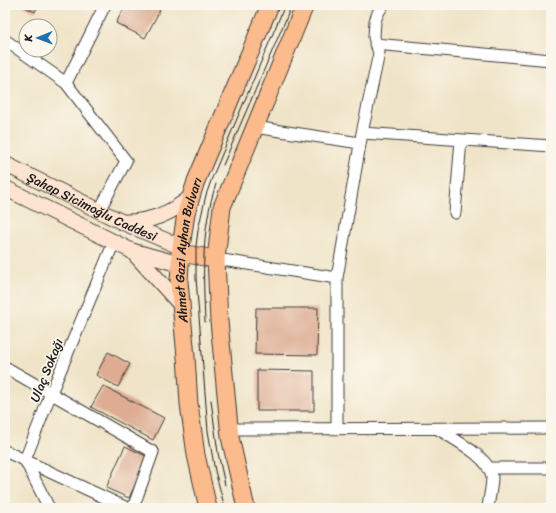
<svg xmlns="http://www.w3.org/2000/svg" width="556" height="513" font-family="Sriracha,sans-serif">
  <rect width="100%" height="100%" fill="#fbf7ec"/>
  <filter id="ink" filterUnits="userSpaceOnUse"><feTurbulence type="fractalNoise" baseFrequency=".025" numOctaves="2"/><feDisplacementMap in="SourceGraphic" scale="8" xChannelSelector="R" yChannelSelector="G"/><feConvolveMatrix kernelMatrix="1 2 1 2 8 2 1 2 1" color-interpolation-filters="sRGB"/></filter>
  <filter id="wash" filterUnits="userSpaceOnUse"><feTurbulence type="fractalNoise" baseFrequency=".012" numOctaves="4" result="noise"/><feDisplacementMap in="SourceGraphic" scale="16" xChannelSelector="R" yChannelSelector="G"/><feGaussianBlur stdDeviation="0.9" result="paint"/><feColorMatrix in="noise" values="0 0 0 0 0 0 0 0 0 0 0 0 0 0 0 0 0 1.4 0 .05"/><feComposite in="paint" operator="in"/></filter>
  <g filter="url(#wash)">
    <rect width="100%" height="100%" fill="#f0e4c8"/>
    <g id="blocks">
      <path fill="#ddac92" d="M21 5H38L35 12Z
        M126 5H151L160 10 145 38 116 23Z
        M256 308H318L317 355 255 354Z
        M108 352 130 364 118 387 96 375Z
        M257 370 314 371V411H257Z
        M103 386 164 418 153 440 91 407Z
        M125 446 148 457 129 498 106 488Z"/>
    </g>
  </g>
  <g filter="url(#ink)">
    <use href="#blocks" fill-opacity="0" stroke="#3c3a36" stroke-width="1"/>
    <g fill="none" stroke-linecap="round" stroke-linejoin="round">
      <defs>
        <path id="street" d="M5 40 66 83 126 161 99 211
          M375 44 551 60
          M66 83 105 5
          M254 127 360 143
          M362 133 551 146
          M455 213 461 140
          M216 259 337 278
          M5 367 153 452 133 508
          M229 429 551 428
          M337 429V278L362 133 379 53 374 37 375 21 378 13 383 5
          M438 429C453 439 490 457 492 477 492 487 489 498 488 508
          M5 451 127 508
          M488 468H551
          M49 508 25 460 51 393 114 242"/>
        <g id="secondary">
          <path id="s1" d="M5 164 122 222 181 247"/>
          <path d="M5 188 132 251 179 264"/>
          <path d="M126 222C151 222 172 213 191 197"/>
          <path d="M132 251 181 305"/>
        </g>
        <g id="primary">
          <path d="M180 253 216 259"/>
          <path id="s2" d="M208 508 196 455 189 404 186 357 179 282 181 247 186 213 196 181 270 5"/>
          <path d="M246 508 230 437 219 321 216 259 222 207 305 5"/>
        </g>
      </defs>
      <use href="#street" stroke="#3c3a36" stroke-width="13"/>
      <use href="#secondary" stroke="#3c3a36" stroke-width="17"/>
      <use href="#primary" stroke="#3c3a36" stroke-width="19"/>
      <use href="#street" stroke="#fff" stroke-width="11"/>
      <use href="#secondary" stroke="#fde4d1" stroke-width="15"/>
      <use href="#primary" stroke="#fbbb8c" stroke-width="17"/>
      <path stroke="#1c1c1c" stroke-width="1" d="M223 165 292 5
        M205 322C203 275 201 229 216 184
        M211 400 218 453 225 485
        M225 508 215 471 208 431 196 278V246L198 230 206 195 212 178 285 5"/>
    </g>
  </g>
  <g text-anchor="middle" stroke-width="3.5" stroke-linejoin="round" paint-order="stroke">
    <g font-size="13" fill="#1c1c1c" stroke="#fbf7ec">
      <text dy="5" stroke="none"><textPath href="#s1" startOffset="97">Şahap Sicimoğlu Caddesi</textPath></text>
      <text dy="5" stroke="none"><textPath href="#s2" startOffset="261">Ahmet Gazi Ayhan Bulvarı</textPath></text>
      <text transform="translate(46 370) rotate(-68)" y="5">Ulaç Sokağı</text>
    </g>
  </g>
  <rect width="556" height="513" fill="none" stroke="#fbf7ec" stroke-width="20"/>
  <g transform="translate(38 38) rotate(269)"><circle r="19" fill="#fbf7ec" stroke="#a29f99"/>
  <path d="M0-3L7 15L0 10L-7 15Z" fill="#1f6fb2"/>
  <text y="-6" font-size="11" font-weight="bold" text-anchor="middle" fill="#1c1c1c">K</text>
  </g>
</svg>
